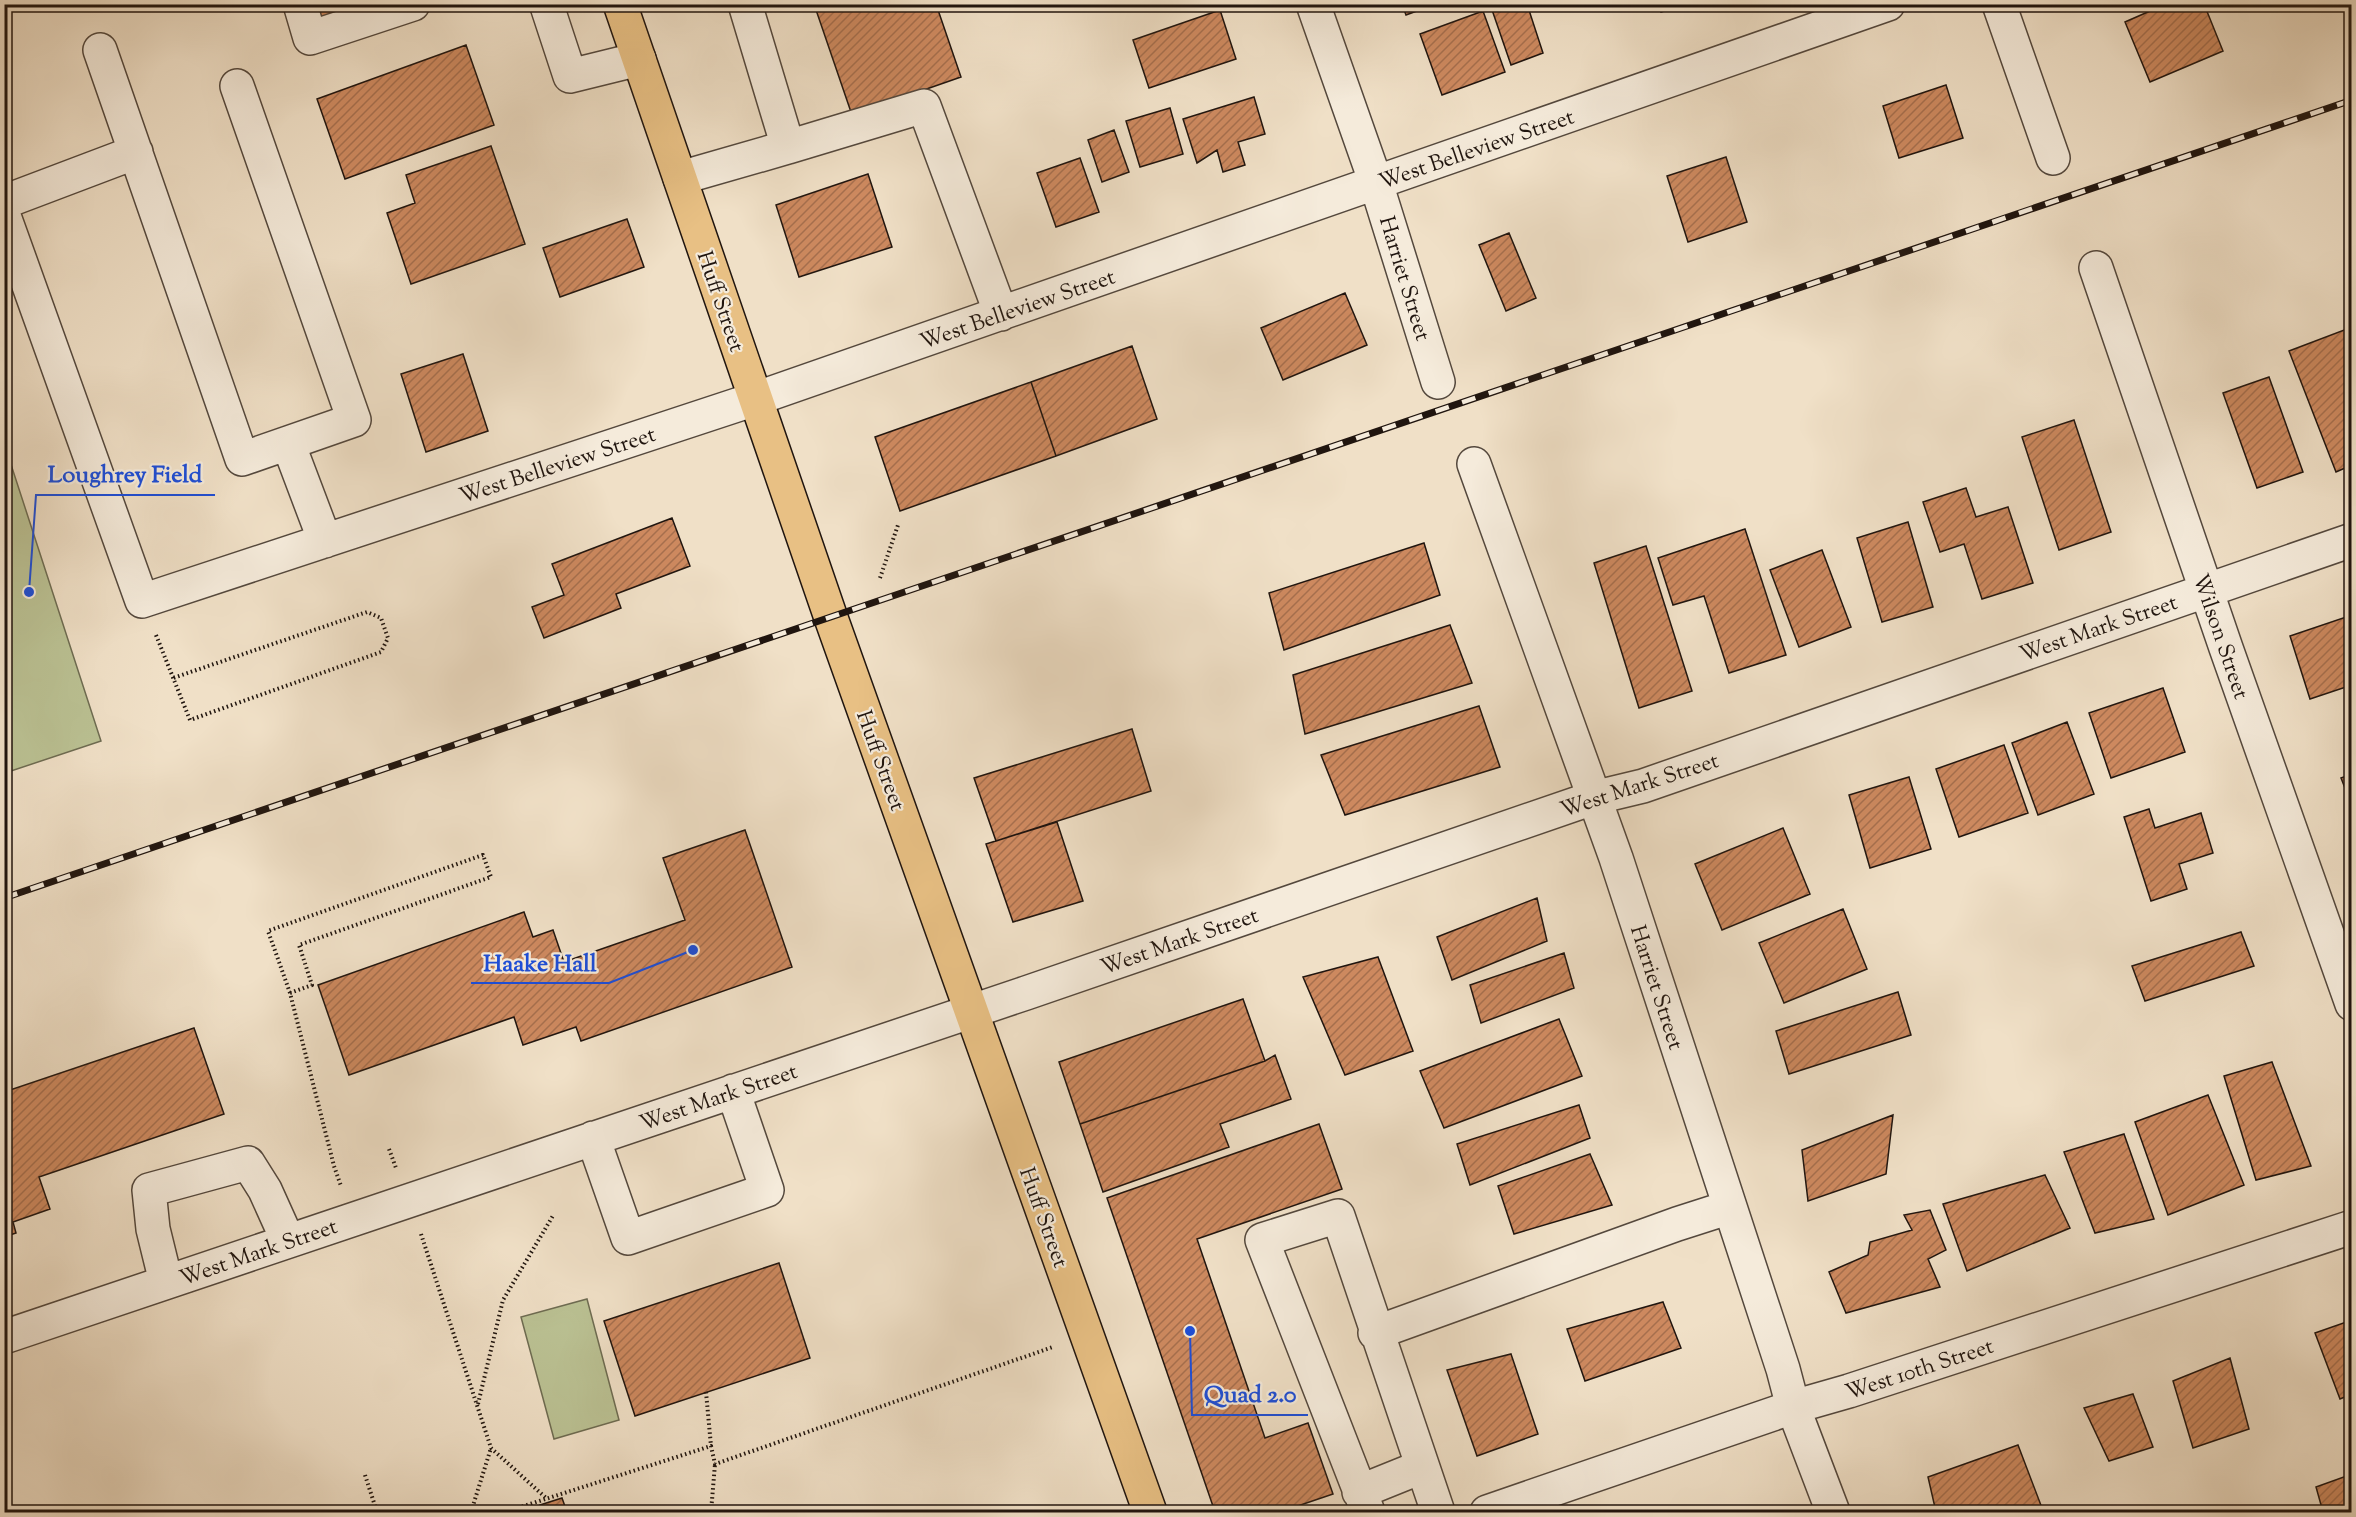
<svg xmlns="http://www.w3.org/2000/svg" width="2356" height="1517" font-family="'Sorts Mill Goudy',serif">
  <defs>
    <pattern id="building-hatch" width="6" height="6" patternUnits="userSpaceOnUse" patternTransform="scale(1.5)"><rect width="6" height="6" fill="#cd895f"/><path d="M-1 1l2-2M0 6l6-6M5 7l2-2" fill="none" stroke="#a66f4d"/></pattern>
  </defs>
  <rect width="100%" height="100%" fill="#f0e0c7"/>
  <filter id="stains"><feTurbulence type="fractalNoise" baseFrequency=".00333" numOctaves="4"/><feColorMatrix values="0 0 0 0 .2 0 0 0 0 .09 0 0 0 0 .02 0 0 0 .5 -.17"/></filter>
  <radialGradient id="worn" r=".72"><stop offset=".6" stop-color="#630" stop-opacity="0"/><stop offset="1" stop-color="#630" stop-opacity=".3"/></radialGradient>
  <path fill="#bbc294" stroke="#6e6c52" stroke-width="1.5" d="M4 443 101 741 5 773H4Z
    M587 1299 619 1420 554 1439 521 1317Z"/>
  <path fill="url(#building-hatch)" stroke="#20150f" stroke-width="1.5" d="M302 4H360L308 22Z
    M814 4H936L961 77 852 115Z
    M1402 4H1436L1406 15Z
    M1490 4H1527L1543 53 1511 65Z
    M1658 4H1688L1661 12Z
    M2166 4H2204L2223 51 2150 82 2125 22Z
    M1220 10 1236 59 1149 88 1133 40Z
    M1483 11 1505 72 1442 95 1420 34Z
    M466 45 494 125 345 179 317 99Z
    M1946 85 1963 138 1899 158 1883 106Z
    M1254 97 1265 134 1238 142 1245 165 1223 172 1217 150 1197 163 1183 119Z
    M1170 108 1183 154 1140 167 1126 121Z
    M1114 130 1129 172 1102 182 1088 140Z
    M491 146 525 244 411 284 387 213 415 203 406 175Z
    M1726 157 1747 222 1688 242 1667 176Z
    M1080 158 1099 212 1056 227 1037 173Z
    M868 174 892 247 799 277 776 205Z
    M627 219 644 267 560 297 543 248Z
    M1509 233 1536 298 1506 311 1479 245Z
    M1345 293 1367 345 1283 380 1261 328Z
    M2352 327V465L2336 472 2289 351Z
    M1132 346 1157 419 1056 456 1031 382Z
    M463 354 488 431 426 452 401 374Z
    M2269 377 2303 472 2257 488 2223 393Z
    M1031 382 1056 456 900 511 875 437Z
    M2074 420 2111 532 2059 550 2022 437Z
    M1966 488 1976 517 2008 507 2033 583 1982 599 1964 544 1940 552 1923 502Z
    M672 518 690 566 616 594 621 608 544 638 532 607 564 595 552 564Z
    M1908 522 1933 607 1882 622 1857 538Z
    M1745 529 1786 655 1729 673 1704 596 1673 605 1658 558Z
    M1424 543 1440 595 1284 650 1269 593Z
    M1646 546 1692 691 1639 708 1594 563Z
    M1822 550 1851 627 1799 647 1770 570Z
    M2352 615V685L2310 699 2290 636Z
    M1450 625 1472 683 1305 734 1293 675Z
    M2163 688 2185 752 2111 778 2089 713Z
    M1479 706 1500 767 1345 815 1321 755Z
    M2067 722 2094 794 2038 815 2012 743Z
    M1132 729 1151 791 996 841 974 778Z
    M2004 745 2028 813 1959 837 1936 769Z
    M2352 774V806L2341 778Z
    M1909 777 1931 849 1870 868 1849 795Z
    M2149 809 2155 828 2201 813 2213 853 2179 864 2187 889 2151 901 2124 817Z
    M1057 822 1083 901 1013 922 986 844Z
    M1783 828 1810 894 1722 930 1695 864Z
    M745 830 792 967 581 1041 576 1027 523 1045 514 1017 349 1075 318 985 524 912 533 937 553 930 564 962 685 920 663 858Z
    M1537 898 1547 941 1452 980 1437 937Z
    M1843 909 1867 969 1784 1003 1759 943Z
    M2241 932 2254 966 2145 1001 2132 966Z
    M1564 953 1574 988 1481 1023 1470 985Z
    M1378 957 1413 1051 1345 1075 1303 977Z
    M1898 992 1911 1035 1789 1074 1776 1031Z
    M1243 999 1265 1061 1080 1124 1059 1062Z
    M1559 1019 1582 1076 1444 1128 1420 1071Z
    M194 1028 224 1114 39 1177 50 1209 13 1222 16 1233 4 1237V1092Z
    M1275 1055 1291 1099 1220 1124 1229 1147 1103 1192 1080 1124 1265 1061Z
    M2272 1062 2311 1166 2256 1180 2224 1076Z
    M2208 1095 2244 1185 2168 1215 2135 1122Z
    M1579 1105 1590 1138 1470 1185 1457 1144Z
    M1893 1115 1886 1174 1808 1201 1802 1150Z
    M1319 1124 1342 1189 1197 1239 1265 1438 1308 1423 1333 1494 1280 1512H1215L1107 1198Z
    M2124 1134 2154 1219 2095 1233 2064 1152Z
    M1590 1154 1612 1205 1514 1234 1498 1186Z
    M2045 1175 2070 1228 1967 1271 1943 1204Z
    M1930 1210 1946 1250 1928 1259 1940 1287 1846 1313 1829 1272 1868 1255 1870 1242 1912 1230 1904 1215Z
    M779 1263 810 1358 635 1416 604 1321Z
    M1663 1302 1681 1348 1585 1381 1567 1329Z
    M2352 1320V1394L2340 1399 2315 1333Z
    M1511 1354 1538 1434 1477 1456 1447 1370Z
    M2230 1358 2249 1429 2193 1448 2173 1381Z
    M2133 1394 2153 1447 2109 1461 2084 1408Z
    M2018 1445 2042 1508 2029 1512H1936L1928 1477Z
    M2352 1474V1512H2323L2316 1487Z
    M562 1498 567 1512H543L540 1505Z"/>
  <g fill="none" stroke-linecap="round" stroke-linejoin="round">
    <defs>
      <path id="minor" d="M300 4 310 38 413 4
        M745 4 788 147 924 106 1001 314
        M1313 4 1376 183 1438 382
        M1999 4 2053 158
        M547 6 570 76 639 59
        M100 50 242 459 354 420 237 86
        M680 178 788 147
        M4 202 136 152
        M4 216 142 601 755 399 1888 4
        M2096 268 2226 648 2352 1004
        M288 443 325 541
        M1474 464 1616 858 1783 1369 1793 1407 1833 1512
        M593 1138 628 1238 767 1190 733 1091
        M166 1282 153 1229 149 1190 248 1163 265 1190 288 1241
        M1375 1333 1677 1224 1730 1207
        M4 1337 1026 993 1593 798 1643 786 2352 540
        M1359 1492 1421 1467
        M1368 1512 1262 1240 1338 1216 1438 1512
        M1487 1512 1793 1407 1849 1391 2352 1227"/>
      <path id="major" d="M620 4 831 618 1150 1512"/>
    </defs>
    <use href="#minor" stroke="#54483d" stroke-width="36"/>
    <use href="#major" stroke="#20150f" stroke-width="36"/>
    <path stroke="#20150f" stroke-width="4" stroke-dasharray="1.5 3" stroke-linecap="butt" d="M880 578 898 525
      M156 635 190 720 381 652 388 638 381 618 367 612 173 678
      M290 993 312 985 299 945 491 877 483 855 268 931 290 993 334 1166 341 1186
      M389 1149 396 1168
      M421 1234 491 1448 546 1498
      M706 1392 711 1446
      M478 1404 503 1300 554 1214
      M365 1475 377 1512
      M471 1512 491 1448
      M505 1512 711 1446 715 1464 1053 1347
      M711 1512 715 1464"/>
    <use href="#minor" stroke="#f5ebdb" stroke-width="33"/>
    <use href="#major" stroke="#e8c084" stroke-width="33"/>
    <defs>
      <path id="rail" d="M4 898 2352 100"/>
    </defs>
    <use href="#rail" stroke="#20150f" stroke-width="7"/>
    <use href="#rail" stroke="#f5ebdb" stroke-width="4.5" stroke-dasharray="14" stroke-linecap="butt"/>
  </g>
  <g text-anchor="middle" stroke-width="4.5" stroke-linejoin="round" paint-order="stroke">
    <g font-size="22" fill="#20150f" stroke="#f5ebdb">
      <text transform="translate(1476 148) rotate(-19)" y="8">West Belleview Street</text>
      <text transform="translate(1406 278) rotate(73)" y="8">Harriet Street</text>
      <text transform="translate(722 301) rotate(71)" y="8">Huff Street</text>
      <text transform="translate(1017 308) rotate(-19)" y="8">West Belleview Street</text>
      <text transform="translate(557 464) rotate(-18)" y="8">West Belleview Street</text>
      <text transform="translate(2098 627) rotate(-19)" y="8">West Mark Street</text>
      <text transform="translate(2222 636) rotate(71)" y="8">Wilson Street</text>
      <text transform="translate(882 760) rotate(70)" y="8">Huff Street</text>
      <text transform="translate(1639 784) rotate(-18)" y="8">West Mark Street</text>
      <text transform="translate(1179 940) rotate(-19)" y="8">West Mark Street</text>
      <text transform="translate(1658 987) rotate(72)" y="8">Harriet Street</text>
      <text transform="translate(718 1096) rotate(-19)" y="8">West Mark Street</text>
      <text transform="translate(1045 1217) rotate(70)" y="8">Huff Street</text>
      <text transform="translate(258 1251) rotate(-19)" y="8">West Mark Street</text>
      <text transform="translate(1919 1368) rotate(-18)" y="8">West 10th Street</text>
    </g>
  </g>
  <path fill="none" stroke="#1d4ed8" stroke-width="2" d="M29 592L36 495H215M693 950L609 983H471M1190 1331L1192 1415H1308"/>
  <g fill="#1d4ed8" stroke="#f5ebdb" stroke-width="2">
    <circle cx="29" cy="592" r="6"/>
    <circle cx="693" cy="950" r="6"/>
    <circle cx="1190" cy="1331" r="6"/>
  </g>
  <g font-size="24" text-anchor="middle" font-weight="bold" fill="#1d4ed8" stroke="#f5ebdb" stroke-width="4.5" stroke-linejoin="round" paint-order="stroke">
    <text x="125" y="482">Loughrey Field</text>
    <text x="540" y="971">Haake Hall</text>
    <text x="1250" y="1402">Quad 2.0</text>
  </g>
  <rect width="2356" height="1517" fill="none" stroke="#f0e0c7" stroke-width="24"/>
  <rect x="6" y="6" width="2344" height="1505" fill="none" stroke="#20150f" stroke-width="3"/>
  <rect x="12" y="12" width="2332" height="1493" fill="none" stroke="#20150f" stroke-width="1.5"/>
  <rect width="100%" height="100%" filter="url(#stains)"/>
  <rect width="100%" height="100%" fill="url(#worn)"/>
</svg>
